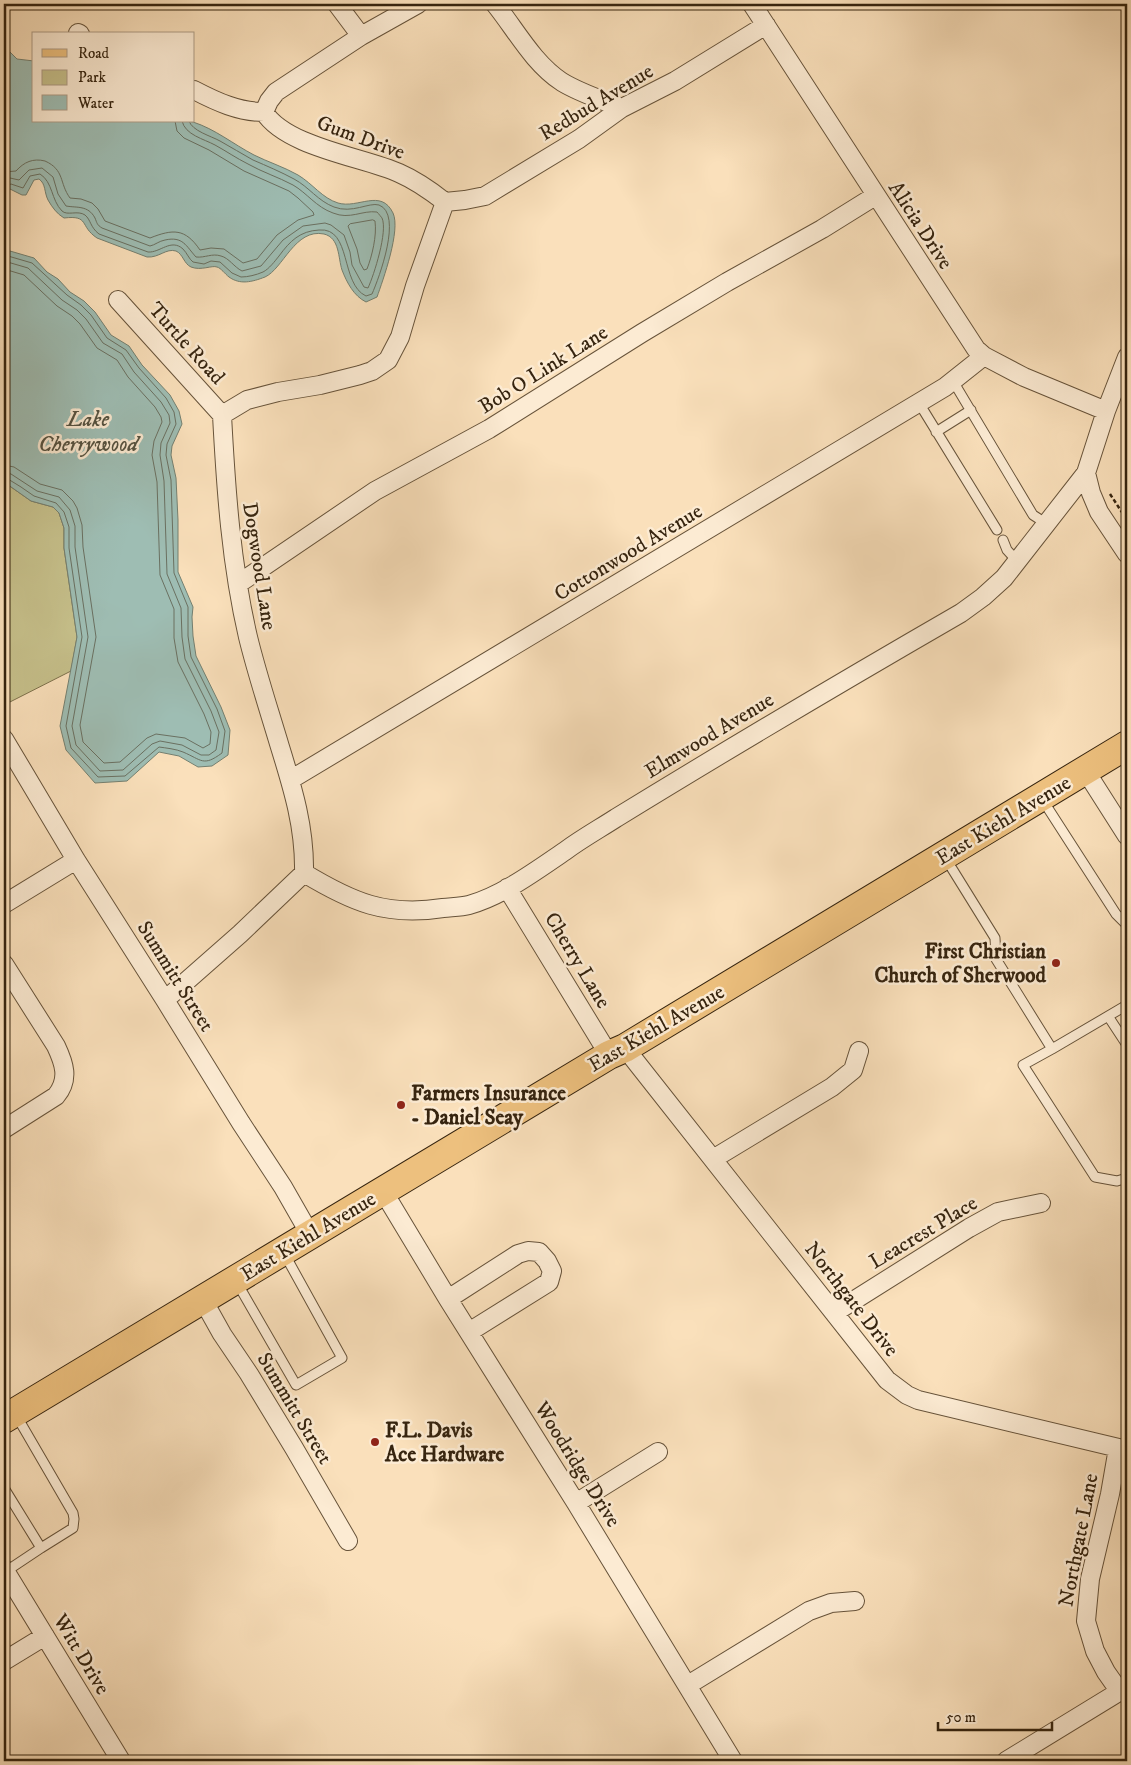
<svg xmlns="http://www.w3.org/2000/svg" width="1131" height="1765" font-family="'IM FELL DW Pica',serif">
  <rect width="100%" height="100%" fill="#fae0bb"/>
  <filter id="stains"><feTurbulence type="fractalNoise" baseFrequency=".004" numOctaves="4"/><feColorMatrix values="0 0 0 0 .2 0 0 0 0 .09 0 0 0 0 .02 0 0 0 .5 -.17"/></filter>
  <radialGradient id="worn" r=".72"><stop offset=".6" stop-color="#630" stop-opacity="0"/><stop offset="1" stop-color="#630" stop-opacity=".3"/></radialGradient>
  <path fill="#c6c08b" stroke="#7e724d" d="M4 482 31 501 53 507 59 513 64 528V548L77 637 71 671 4 705Z"/>
  <path fill="#9ebdb3" stroke="#748071" d="M4 46 17 59 34 61V121C73 121 112 121 152 121 163 121 183 119 193 122 215 129 233 144 254 155 268 162 284 167 298 175 313 184 322 198 338 203 358 209 381 188 393 213 401 230 383 280 377 297L366 302C354 296 347 283 342 270 338 258 340 238 324 234 295 228 283 269 265 277 252 282 240 285 229 277 225 274 221 268 217 267 212 265 201 271 191 267 184 264 183 254 176 251 166 248 159 258 147 257L97 238C79 226 90 215 64 218 57 214 52 207 48 200 44 192 46 184 39 179L34 180 26 195H22L10 189 4 192Z
    M4 247 10 251 34 258 47 272 58 279 70 292 84 301 95 312 111 335 129 346 142 365 170 395 179 411 182 424 172 446 171 455 176 478 178 520V572L193 607 192 617 193 636 196 656 221 707 230 730 228 755 212 766 198 767 179 756 159 752 127 781 95 783 66 750 60 726 77 637 64 548V528L59 513 53 507 31 501 4 482Z"/>
  <g fill="none" stroke-linecap="round" stroke-linejoin="round">
    <path stroke="#6a7061" stroke-width="1" d="M4 172 16 171C24 162 33 158 45 161 65 170 59 183 70 198L81 199 92 203 98 209 105 221 150 238C173 229 185 228 200 250L211 248 224 249 243 263 257 259 277 235 298 220 314 215 313 212 298 198 289 191 244 171 209 150 184 138 177 131 175 121
      M4 180 10 178 19 180 29 170 42 168 53 177 58 194 66 206C77 208 88 205 95 218 97 223 97 225 102 228L150 246C155 245 159 241 165 240 183 236 186 246 196 257 205 258 212 253 221 256 229 258 234 267 242 271L261 266 283 240 303 226 325 223 331 225 344 235 350 252 352 265 364 287 368 288C374 275 388 231 382 218 382 218 378 213 377 212 362 210 350 220 333 213 316 207 307 193 293 185 278 177 262 172 248 164 236 158 226 151 215 145 204 139 185 135 182 121
      M4 187 11 184 23 188 30 176 40 174C53 182 51 200 62 211 67 216 78 210 85 215 91 220 90 227 99 234L148 252C160 253 171 238 183 249 187 253 189 259 193 262L204 264 211 261 220 262 232 273 241 277C248 277 256 275 263 272 269 269 275 261 279 256 290 241 300 231 319 230 352 227 340 284 366 296L372 294C379 278 403 214 379 205 369 202 352 214 334 207 318 201 309 187 294 179 281 172 267 166 253 160 242 154 231 147 220 141 211 136 192 131 189 121
      M373 220 375 221C377 236 372 256 367 269L364 270 360 263 357 249 348 226 350 224Z
      M4 253 8 256 32 263 67 295 81 305 91 315 107 338 126 350 139 368 166 398 174 412 176 424 167 444 166 455 171 480 174 573 188 607V636L191 657 217 709 225 731 222 753C203 767 202 760 183 752 176 749 166 748 159 747L125 776 98 777 71 748 66 726 82 637 69 548V527L64 512 56 503 34 496 21 487 8 479 4 478
      M4 261 28 268 62 300 77 310 86 319 103 343 122 354 134 372 161 402 169 415 170 423 161 443 160 455 164 481 167 574 181 608 182 637 185 659 211 711 219 732 216 750 209 755H201L182 745 160 741 152 744 123 770 100 771 76 745 72 726 88 637 75 547V526L70 510 59 497 37 491 11 474 4 472
      M4 269 24 275 57 306 72 316 80 324 97 348 117 360 128 377 155 407 161 417 162 422 154 441 152 455 157 482 160 575 174 609V638L178 662 204 714 211 732 210 744 203 748 185 738 156 734 147 738 120 762 104 763 83 742 80 725 96 637 83 547 82 525 77 508 73 501 62 490 40 484 14 467 4 465"/>
    <defs>
      <path id="lane" d="M953 381 1033 515 1047 524
        M919 403 997 530
        M936 432 971 410
        M1003 540 1007 550 1018 562
        M1042 799 1116 914 1127 925
        M946 859 995 938 996 959 1052 1049 1127 1005
        M1108 1016 1127 1045
        M1052 1049 1023 1065 1095 1177 1117 1181 1127 1178
        M236 1281 296 1385 342 1358 285 1255
        M4 1488 41 1548 73 1528 74 1519 73 1513 16 1415
        M5 1572 41 1548"/>
      <path id="street" d="M337 4 361 36
        M418 4 361 36 276 92 269 101 264 112C286 147 363 157 399 173 415 180 431 191 445 202
        M495 4C516 30 533 63 562 82 580 93 602 100 622 108
        M752 4 976 349 984 356 1024 377 1106 411
        M78 33 80 34
        M194 90C217 102 239 112 264 112
        M445 202 465 200 485 196 579 139 622 108 675 81 766 25
        M118 300 222 415
        M1127 357 1106 411 1086 473 1091 493 1099 512 1127 554
        M238 584 375 491 489 429 642 333 727 282 822 229 875 196
        M4 739 76 860 165 1000 241 1123 283 1187 311 1236
        M1085 770 1127 836
        M290 780 945 387 984 356
        M304 873C352 902 386 917 443 908 452 907 461 907 469 905 502 896 537 870 565 851 581 839 599 829 616 818 730 748 845 680 961 613L983 597 1004 578 1086 473
        M507 888 609 1055
        M4 904 76 860
        M4 964 56 1046C64 1063 70 1079 56 1096L4 1129
        M165 1000 240 934 304 873C305 828 293 789 280 747 269 710 257 674 248 637 231 564 226 490 222 415L247 400 278 392 320 385 360 375 372 371 388 360 400 337 415 286 445 202
        M625 1048 887 1380 907 1395 918 1400 1127 1450
        M713 1159 832 1087 853 1070 859 1051
        M383 1191 448 1299 576 1503 733 1761
        M448 1299 518 1254 528 1251 539 1252 547 1261 552 1271 549 1282 469 1332
        M203 1300 222 1334 249 1374 294 1448 348 1541
        M834 1313 969 1228 998 1212 1041 1203
        M1118 1448 1110 1494 1090 1579 1086 1621 1095 1651 1106 1672 1120 1692
        M576 1503 658 1452
        M4 1569 121 1761
        M4 1661 45 1636
        M688 1685 809 1611 831 1603 855 1601
        M1006 1761 1127 1687"/>
      <path id="primary" d="M4 1419 609 1055 625 1048 1127 745"/>
    </defs>
    <use href="#lane" stroke="#67533a" stroke-width="11"/>
    <use href="#street" stroke="#67533a" stroke-width="20"/>
    <use href="#primary" stroke="#36240f" stroke-width="30"/>
    <path stroke="#36240f" stroke-width="2.5" stroke-dasharray="4 2.5" stroke-linecap="butt" d="M1110 494 1127 520"/>
    <use href="#lane" stroke="#fcebd3" stroke-width="9"/>
    <use href="#street" stroke="#fcebd3" stroke-width="18"/>
    <use href="#primary" stroke="#edc07e" stroke-width="28"/>
  </g>
  <g fill="#8f2418" stroke="#fcebd3" stroke-width="2">
    <circle cx="1056" cy="963" r="5"/>
    <circle cx="401" cy="1105" r="5"/>
    <circle cx="375" cy="1442" r="5"/>
  </g>
  <g text-anchor="middle" stroke-width="5" stroke-linejoin="round" paint-order="stroke">
    <g font-size="21" fill="#36240f" stroke="#fcebd3">
      <text transform="translate(596 102) rotate(-31)" y="7">Redbud Avenue</text>
      <text transform="translate(361 137) rotate(20)" y="7">Gum Drive</text>
      <text transform="translate(921 225) rotate(57)" y="7">Alicia Drive</text>
      <text transform="translate(187 343) rotate(48)" y="7">Turtle Road</text>
      <text transform="translate(543 369) rotate(-32)" y="7">Bob O Link Lane</text>
      <text transform="translate(628 552) rotate(-31)" y="7">Cottonwood Avenue</text>
      <text transform="translate(260 566) rotate(81)" y="7">Dogwood Lane</text>
      <text transform="translate(709 735) rotate(-31)" y="7">Elmwood Avenue</text>
      <text transform="translate(1003 820) rotate(-31)" y="7">East Kiehl Avenue</text>
      <text transform="translate(578 960) rotate(59)" y="7">Cherry Lane</text>
      <text transform="translate(176 976) rotate(58)" y="7">Summitt Street</text>
      <text transform="translate(656 1028) rotate(-30)" y="7">East Kiehl Avenue</text>
      <text transform="translate(923 1232) rotate(-31)" y="7">Leacrest Place</text>
      <text transform="translate(308 1236) rotate(-31)" y="7">East Kiehl Avenue</text>
      <text transform="translate(852 1299) rotate(52)" y="7">Northgate Drive</text>
      <text transform="translate(295 1408) rotate(59)" y="7">Summitt Street</text>
      <text transform="translate(578 1464) rotate(58)" y="7">Woodridge Drive</text>
      <text transform="translate(1078 1540) rotate(-79)" y="7">Northgate Lane</text>
      <text transform="translate(82 1654) rotate(59)" y="7">Witt Drive</text>
    </g>
    <g font-size="21" font-weight="bold" fill="#36240f" stroke="#fcebd3" text-anchor="start">
      <text x="1046" y="958" text-anchor="end">First Christian<tspan x="1046" dy="24">Church of Sherwood</tspan></text>
      <text x="411" y="1100">Farmers Insurance<tspan x="411" dy="24">- Daniel Seay</tspan></text>
      <text x="385" y="1437">F.L. Davis<tspan x="385" dy="24">Ace Hardware</tspan></text>
    </g>
    <g font-size="22" font-style="italic" fill="#555240" stroke="#fcebd3">
      <text x="88" y="426">Lake<tspan x="88" dy="25">Cherrywood</tspan></text>
    </g>
  </g>
  <rect width="1131" height="1765" fill="none" stroke="#fae0bb" stroke-width="20"/>
  <rect x="5" y="5" width="1121" height="1755" fill="none" stroke="#36240f" stroke-width="2.5"/>
  <rect x="10" y="10" width="1111" height="1745" fill="none" stroke="#36240f"/>
  <rect x="32" y="32" width="162" height="90" fill="#fcebd3" stroke="#ad9b85"/>
  <rect x="42" y="49" width="25" height="8" fill="#edc07e" stroke="#ad9b85"/>
  <text x="78" y="58" font-size="15" fill="#36240f">Road</text>
  <rect x="42" y="70" width="25" height="15" fill="#c6c08b" stroke="#ad9b85"/>
  <text x="78" y="82" font-size="15" fill="#36240f">Park</text>
  <rect x="42" y="95" width="25" height="15" fill="#9ebdb3" stroke="#ad9b85"/>
  <text x="78" y="108" font-size="15" fill="#36240f">Water</text>
  <path d="M938 1722v8h114v-8" fill="none" stroke="#36240f" stroke-width="2.5"/>
  <text x="946" y="1722" font-size="15" fill="#36240f" stroke="#fcebd3" stroke-width="4" paint-order="stroke">50 m</text>
  <rect width="100%" height="100%" filter="url(#stains)"/>
  <rect width="100%" height="100%" fill="url(#worn)"/>
</svg>
